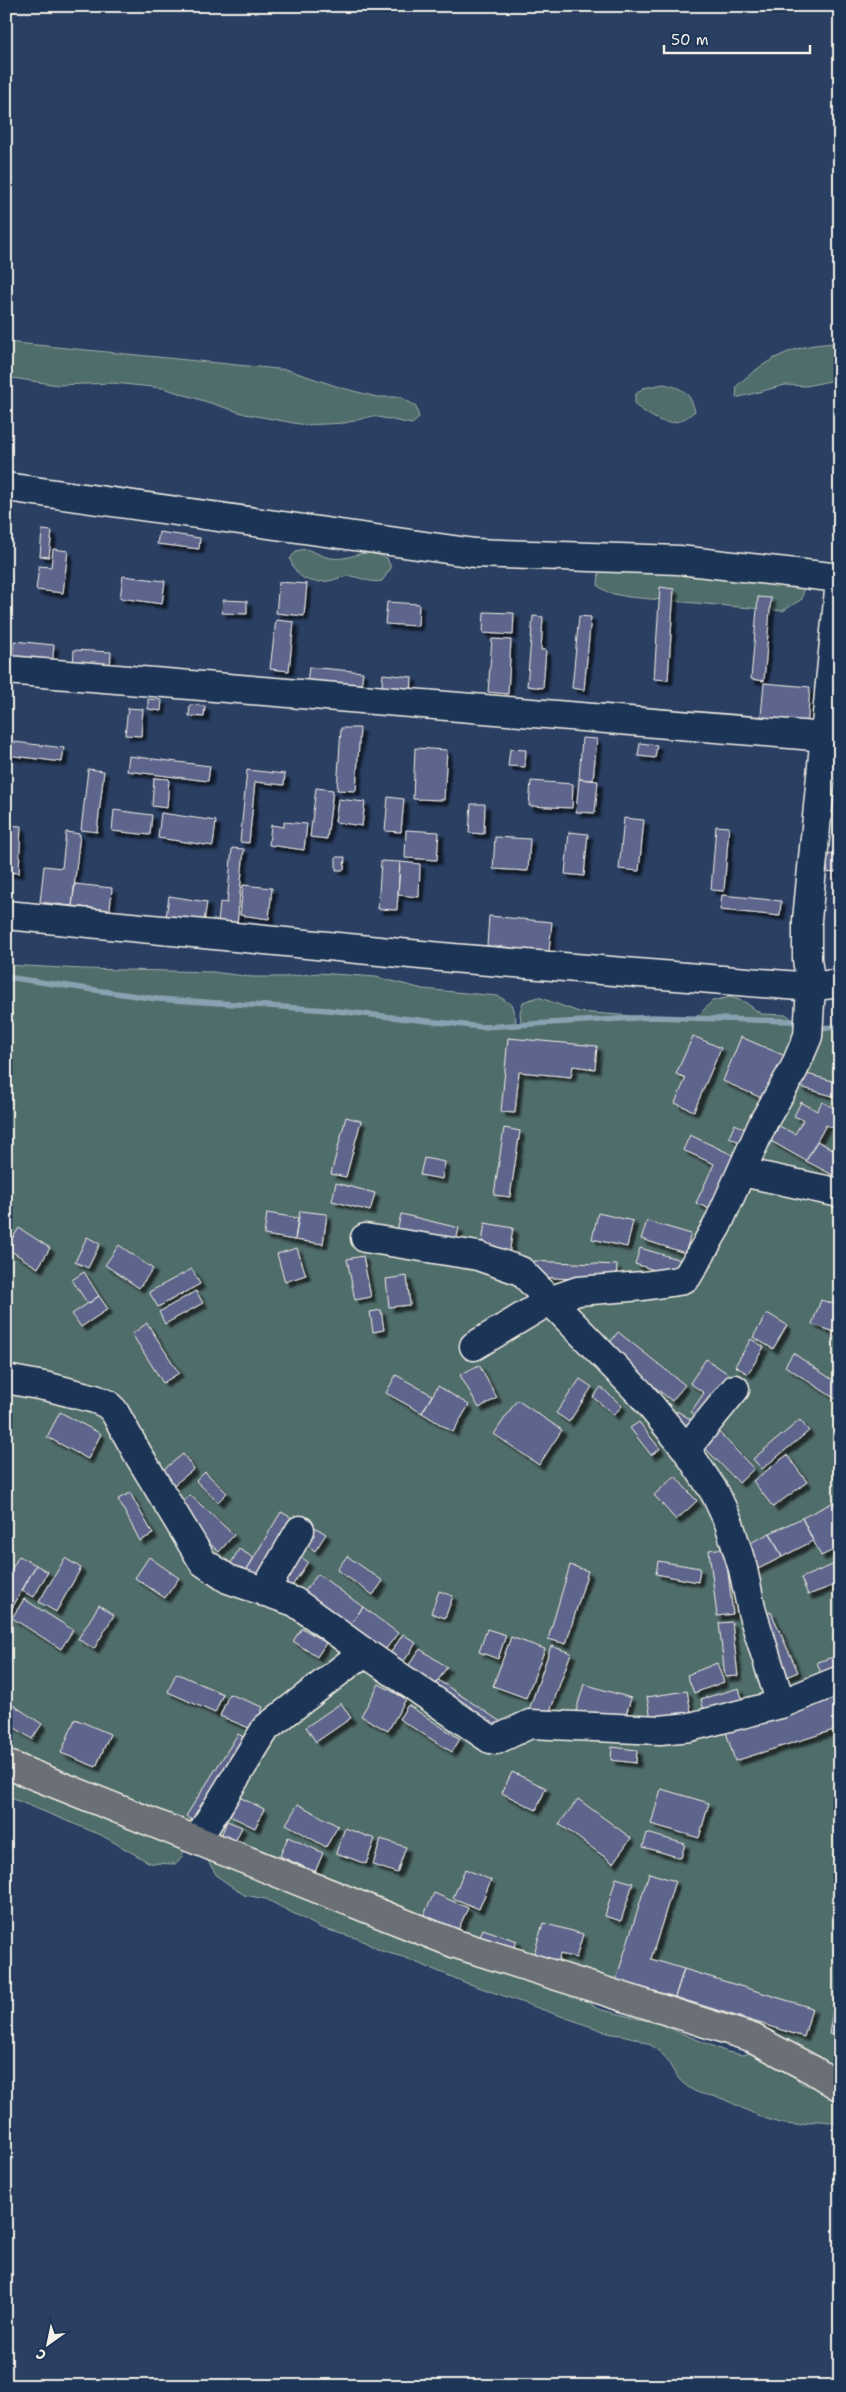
<svg xmlns="http://www.w3.org/2000/svg" width="846" height="2392" font-family="'Shantell Sans',sans-serif">
  <defs>
    <filter id="shadow"><feDropShadow dx="4.5" dy="4.5" stdDeviation="1" flood-color="#0009"/></filter>
  </defs>
  <rect width="100%" height="100%" fill="#2a3f62"/>
  <filter id="ink" filterUnits="userSpaceOnUse"><feTurbulence type="fractalNoise" baseFrequency=".02" numOctaves="2"/><feDisplacementMap in="SourceGraphic" scale="10" xChannelSelector="R" yChannelSelector="G"/><feConvolveMatrix kernelMatrix="1 2 1 2 8 2 1 2 1" color-interpolation-filters="sRGB"/></filter>
  <g filter="url(#ink)">
    <path fill="#506d6b" stroke="#a2afaa" d="M6 342 288 370 342 388 377 397H400L416 406 419 418 412 424 373 416 345 423 305 425 245 414 163 388 113 383 58 385 6 377Z
      M840 342V379L806 386 785 385 736 398 737 386C755 368 779 353 804 347 816 344 828 344 840 342Z
      M664 384C682 388 690 392 695 411 671 432 657 421 635 405V395L643 388Z
      M305 549C314 551 323 557 331 558 355 561 358 546 387 558L391 568 382 581C369 584 360 576 348 576 343 576 337 579 333 580 311 585 297 580 290 559L296 551Z
      M604 565 805 582 802 599 783 611 629 597 609 593 598 586 599 569Z
      M6 965 83 969 213 972 252 977H285L319 973 376 977 423 989 498 996 511 1004 516 1019 515 1025 521 1024 520 1012 523 1002 538 997 579 1012 647 1017 690 1018 699 1015 712 1001 730 997 745 1002 761 1014 787 1015 798 1024 808 1028 840 1027V2087L813 2070 753 2038 589 1987 591 2004 598 2009 657 2023 727 2052 743 2055 754 2052 766 2053 779 2062 801 2083 833 2095 840 2100V2123C833 2124 827 2121 821 2121 811 2120 804 2126 795 2125 769 2124 746 2109 723 2099 706 2093 700 2097 684 2084 675 2077 671 2065 664 2056 651 2041 631 2036 612 2034L464 1982 403 1957 381 1951 359 1939 321 1928 266 1899 244 1895 217 1876 206 1858 202 1841 60 1784 57 1786H49L35 1777 34 1773 19 1767 16 1773 6 1772Z
      M6 1777 184 1848 182 1858 175 1864 150 1863 101 1835 6 1796Z"/>
    <g fill="none" stroke-linecap="round" stroke-linejoin="round">
      <path stroke="#8aa1b1" stroke-width="5.5" d="M6 977 157 999 328 1010 482 1027 653 1017 791 1021 801 1025
        M814 1028 840 1027"/>
    </g>
    <path fill="#5d658c" stroke="#f4f1e8" filter="url(#shadow)" d="M42 530 52 531 49 557 40 556Z
      M159 532 200 538 199 549 157 544Z
      M53 549 68 551 63 593 36 590 39 566 51 567Z
      M123 576 165 581 162 604 120 598Z
      M279 582 307 584 304 616 276 613Z
      M660 587 674 589 668 680 654 679Z
      M758 597 771 598 764 681 751 679Z
      M223 600 247 601V614L222 613Z
      M387 602 419 604 418 626 385 624Z
      M484 612 514 613 513 635 483 633Z
      M533 616 543 617 541 650H546L543 688 527 686Z
      M579 616 591 617 584 690 572 688Z
      M276 620 294 622 289 671 270 669Z
      M492 639 511 640 508 694 488 692Z
      M14 641 54 645 52 667 12 663Z
      M74 650 111 652 110 672 73 669Z
      M309 667 363 672 360 696 306 691Z
      M383 674 412 677 411 699 381 697Z
      M764 683 810 687 807 731 760 727Z
      M148 699 162 700 161 711 148 709Z
      M190 705 205 706 204 717 189 716Z
      M128 708 143 709 141 736 125 735Z
      M341 728H360L356 791 337 790Z
      M582 738 597 739 593 780 579 779Z
      M6 741 64 748 62 762 6 755Z
      M640 743 657 745 655 758 638 756Z
      M415 748 447 750 444 800 413 799Z
      M510 749 526 750 525 767 508 766Z
      M129 756 210 766 208 781 127 771Z
      M88 769 104 771 97 832 81 830Z
      M247 770 285 774 284 785 255 782 249 843 240 842Z
      M154 778 169 779 167 808 152 806Z
      M579 779 598 781 595 813 576 812Z
      M531 781 573 784 572 808 529 806Z
      M316 788 333 790 327 839 310 837Z
      M388 797 404 799 401 832 385 831Z
      M338 799 365 802 362 826 335 822Z
      M471 804H485L484 834 469 833Z
      M114 810 152 815 150 835 112 831Z
      M161 813 216 821 213 846 158 838Z
      M624 818 644 820 639 871 619 869Z
      M284 822 307 824 304 850 269 845 271 825 284 827Z
      M6 825 21 826 19 873 6 872Z
      M716 826 729 827 724 891 711 890Z
      M406 830 439 832 437 860 405 858Z
      M66 832 80 834 72 906 40 902 44 866 62 868Z
      M569 832 588 834 584 876 565 874Z
      M495 837 530 839 528 871 493 869Z
      M232 848 244 849 237 926 218 924 220 902 227 903Z
      M840 853V871L828 873 826 855Z
      M336 857H345L344 870H336Z
      M381 861 400 862 397 910 378 909Z
      M400 862 420 864 419 897 398 895Z
      M75 884 112 888 110 910 72 906Z
      M243 885 272 888 269 919 240 915Z
      M722 895 781 901 780 916 720 910Z
      M169 896 207 902 204 922 166 917Z
      M489 916 552 922 549 952 487 946Z
      M693 1036 721 1048 694 1111 675 1103 686 1078 676 1074Z
      M741 1037 785 1056 766 1100 723 1081Z
      M508 1038 597 1046 595 1069 573 1066 571 1077 519 1072 515 1113 501 1112Z
      M803 1073 840 1083V1098L800 1087Z
      M801 1102 817 1111 822 1102 840 1111 833 1128 826 1125 806 1161 771 1141 779 1126 795 1134 803 1120 794 1116Z
      M346 1117 361 1121 346 1177 331 1174Z
      M735 1124 751 1132 745 1145 729 1137Z
      M504 1128 520 1131 510 1197 494 1195Z
      M690 1135 737 1157 712 1210 696 1203 714 1164 683 1150Z
      M817 1141 840 1153V1179L806 1161Z
      M424 1158 445 1162 442 1179 420 1175Z
      M336 1183 375 1193 370 1211 332 1201Z
      M300 1211 327 1214 323 1244 295 1240Z
      M267 1213 298 1218 295 1240 264 1235Z
      M598 1213 633 1221 627 1247 592 1239Z
      M401 1214 459 1228 454 1250 396 1236Z
      M647 1221 691 1234 685 1253 641 1239Z
      M485 1223 513 1228 509 1255 481 1250Z
      M19 1228 50 1248 38 1268 6 1248Z
      M87 1237 100 1244 88 1268 75 1262Z
      M119 1245 153 1269 139 1288 105 1265Z
      M297 1248 306 1275 285 1282 277 1254Z
      M640 1248 681 1260 677 1277 635 1264Z
      M363 1256 371 1297 355 1300 347 1259Z
      M534 1261 617 1265 616 1281 534 1277Z
      M192 1269 200 1284 158 1307 149 1292Z
      M84 1272 99 1296 88 1304 72 1280Z
      M407 1276 410 1305 389 1307 386 1279Z
      M196 1291 203 1303 165 1324 159 1312Z
      M99 1296 108 1309 81 1327 72 1314Z
      M821 1300 840 1306V1334L812 1324Z
      M381 1310 384 1330 373 1332 370 1312Z
      M767 1313 787 1325 773 1349 753 1337Z
      M147 1323 179 1373 163 1383 132 1334Z
      M618 1332 685 1385 672 1401 606 1348Z
      M751 1339 764 1347 748 1374 735 1366Z
      M793 1353 840 1385V1402L785 1366Z
      M706 1359 733 1377 703 1421 691 1412 704 1393 690 1383Z
      M479 1365 497 1398 479 1408 460 1375Z
      M396 1375 432 1395 422 1413 386 1393Z
      M580 1379 592 1387 569 1422 556 1413Z
      M438 1386 469 1405 453 1432 422 1413Z
      M601 1387 622 1406 614 1415 593 1397Z
      M517 1400 562 1430 539 1465 494 1434Z
      M677 1411 695 1422 687 1436 669 1425Z
      M60 1412 101 1434 88 1459 47 1437Z
      M800 1420 809 1431 762 1469 753 1459Z
      M639 1422 660 1449 651 1455 630 1428Z
      M715 1428 754 1469 739 1483 700 1443Z
      M183 1454 194 1469 170 1488 158 1474Z
      M787 1455 807 1482 773 1507 753 1481Z
      M205 1472 227 1493 218 1502 196 1481Z
      M675 1476 697 1501 676 1520 654 1495Z
      M130 1493 153 1534 140 1541 118 1499Z
      M190 1495 234 1535 219 1552 175 1511Z
      M834 1502 840 1513V1547L821 1556 802 1518Z
      M281 1512 294 1519 255 1587 241 1579Z
      M802 1518 813 1541 782 1557 770 1533Z
      M313 1526 326 1534 315 1551 303 1542Z
      M770 1533 782 1557 754 1571 742 1547Z
      M725 1548 733 1614 717 1616 709 1550Z
      M239 1549 254 1558 241 1579 227 1570Z
      M295 1553 308 1562 288 1592 275 1584Z
      M19 1556 36 1565 6 1619V1579Z
      M347 1556 383 1581 373 1595 337 1570Z
      M149 1557 179 1578 165 1598 135 1578Z
      M65 1558 81 1568 56 1612 39 1602Z
      M658 1561 700 1568 698 1582 656 1574Z
      M840 1562V1583L808 1595 801 1578Z
      M36 1565 48 1572 34 1597 22 1591Z
      M570 1565 588 1571 566 1644 548 1639Z
      M318 1574 363 1607 347 1629 301 1596Z
      M439 1591 453 1596 445 1618 431 1613Z
      M24 1599 73 1630 61 1649 12 1618Z
      M99 1605 114 1615 94 1649 78 1639Z
      M363 1607 398 1633 382 1654 347 1629Z
      M771 1612 798 1672 784 1678 757 1618Z
      M732 1622 738 1676 725 1677 719 1623Z
      M302 1628 326 1643 317 1657 293 1641Z
      M487 1629 506 1635 498 1659 479 1652Z
      M403 1634 416 1643 397 1672 384 1663Z
      M511 1637 545 1649 526 1698 493 1686Z
      M551 1646 571 1653 547 1720 528 1713Z
      M420 1649 447 1667 433 1688 406 1669Z
      M840 1655V1674L823 1680 817 1662Z
      M717 1663 724 1682 694 1693 687 1675Z
      M176 1673 223 1694 215 1713 168 1692Z
      M438 1680 504 1724 495 1738 429 1694Z
      M379 1684 406 1699 388 1731 361 1716Z
      M584 1684 631 1698 623 1725 576 1711Z
      M739 1688 743 1703 705 1714 701 1699Z
      M687 1691 692 1717 652 1724 647 1697Z
      M229 1694 263 1707 254 1730 220 1716Z
      M840 1697V1728L735 1761 726 1732Z
      M7 1701 42 1724 32 1739 6 1722Z
      M341 1703 351 1718 316 1742 306 1727Z
      M408 1705 460 1739 452 1752 399 1719Z
      M75 1719 110 1734 96 1767 61 1753Z
      M238 1734 250 1741 198 1824 186 1816Z
      M612 1747 637 1750 636 1763 611 1760Z
      M512 1772 546 1788 536 1810 502 1793Z
      M661 1789 709 1803 699 1838 651 1824Z
      M239 1797 264 1809 255 1828 230 1816Z
      M578 1799 631 1838 613 1863 559 1824Z
      M298 1804 338 1826 326 1847 286 1824Z
      M227 1821 242 1827 235 1842 221 1836Z
      M345 1828 375 1839 366 1864 336 1853Z
      M647 1833 685 1844 681 1858 643 1847Z
      M288 1837 323 1853 315 1872 280 1856Z
      M381 1839 406 1847 397 1873 373 1865Z
      M465 1869 491 1880 479 1909 453 1898Z
      M649 1873 675 1881 651 1959 684 1969 675 1997 616 1980Z
      M616 1878 633 1883 621 1921 605 1916Z
      M434 1893 468 1908 457 1932 423 1917Z
      M543 1923 583 1934 576 1958 560 1954 558 1964 533 1957Z
      M483 1929 517 1941 512 1954 478 1941Z
      M840 1968V2036L829 2034Z
      M684 1969 812 2008 804 2037 675 1997Z"/>
    <g fill="none" stroke-linecap="round" stroke-linejoin="round">
      <defs>
        <path id="minor" d="M6 487 475 553 679 560 840 578
          M6 670 826 737
          M6 915 452 958 811 987 840 983
          M742 1172 840 1193
          M365 1238 478 1256 521 1271 641 1394 686 1449 715 1493 729 1523 743 1569 752 1612 781 1704
          M474 1346 549 1301 578 1291 643 1286 678 1281 687 1277 717 1226 764 1121 794 1069 808 1036 811 987 807 959V920L840 580
          M6 1379 49 1387 95 1399 107 1404 114 1411 139 1456 203 1562 228 1579 295 1602 364 1652
          M686 1449 735 1389
          M264 1592 300 1530
          M197 1840 266 1728 364 1652 490 1739 496 1740 530 1724 660 1730 690 1727 781 1704 840 1680"/>
        <path id="major" d="M6 1764 456 1944 753 2038 813 2070 840 2087"/>
      </defs>
      <use href="#minor" stroke="#f4f1e8" stroke-width="31"/>
      <use href="#major" stroke="#f4f1e8" stroke-width="31"/>
      <use href="#minor" stroke="#1d3557" stroke-width="28"/>
      <use href="#major" stroke="#6b6f75" stroke-width="28"/>
    </g>
  </g>
  <rect width="846" height="2392" fill="none" stroke="#1d3557" stroke-width="25"/>
  <rect x="12" y="12" width="821" height="2367" fill="none" stroke="#f4f1e8" stroke-width="2" filter="url(#ink)"/>
  <g transform="translate(48 2344) rotate(213)" stroke="#1d3557" stroke-width="4" paint-order="stroke">
  <path d="M0-4L9 19L0 12L-9 19Z" fill="#f4f1e8"/>
  <text y="-8" font-size="14" font-weight="bold" text-anchor="middle" fill="#f4f1e8">С</text>
  </g>
  <path d="M664 45v8h146v-8" fill="none" stroke="#f4f1e8" stroke-width="2.5"/>
  <text x="671" y="45" font-size="15" fill="#f4f1e8" stroke="#1d3557" stroke-width="4" paint-order="stroke">50 m</text>
</svg>
